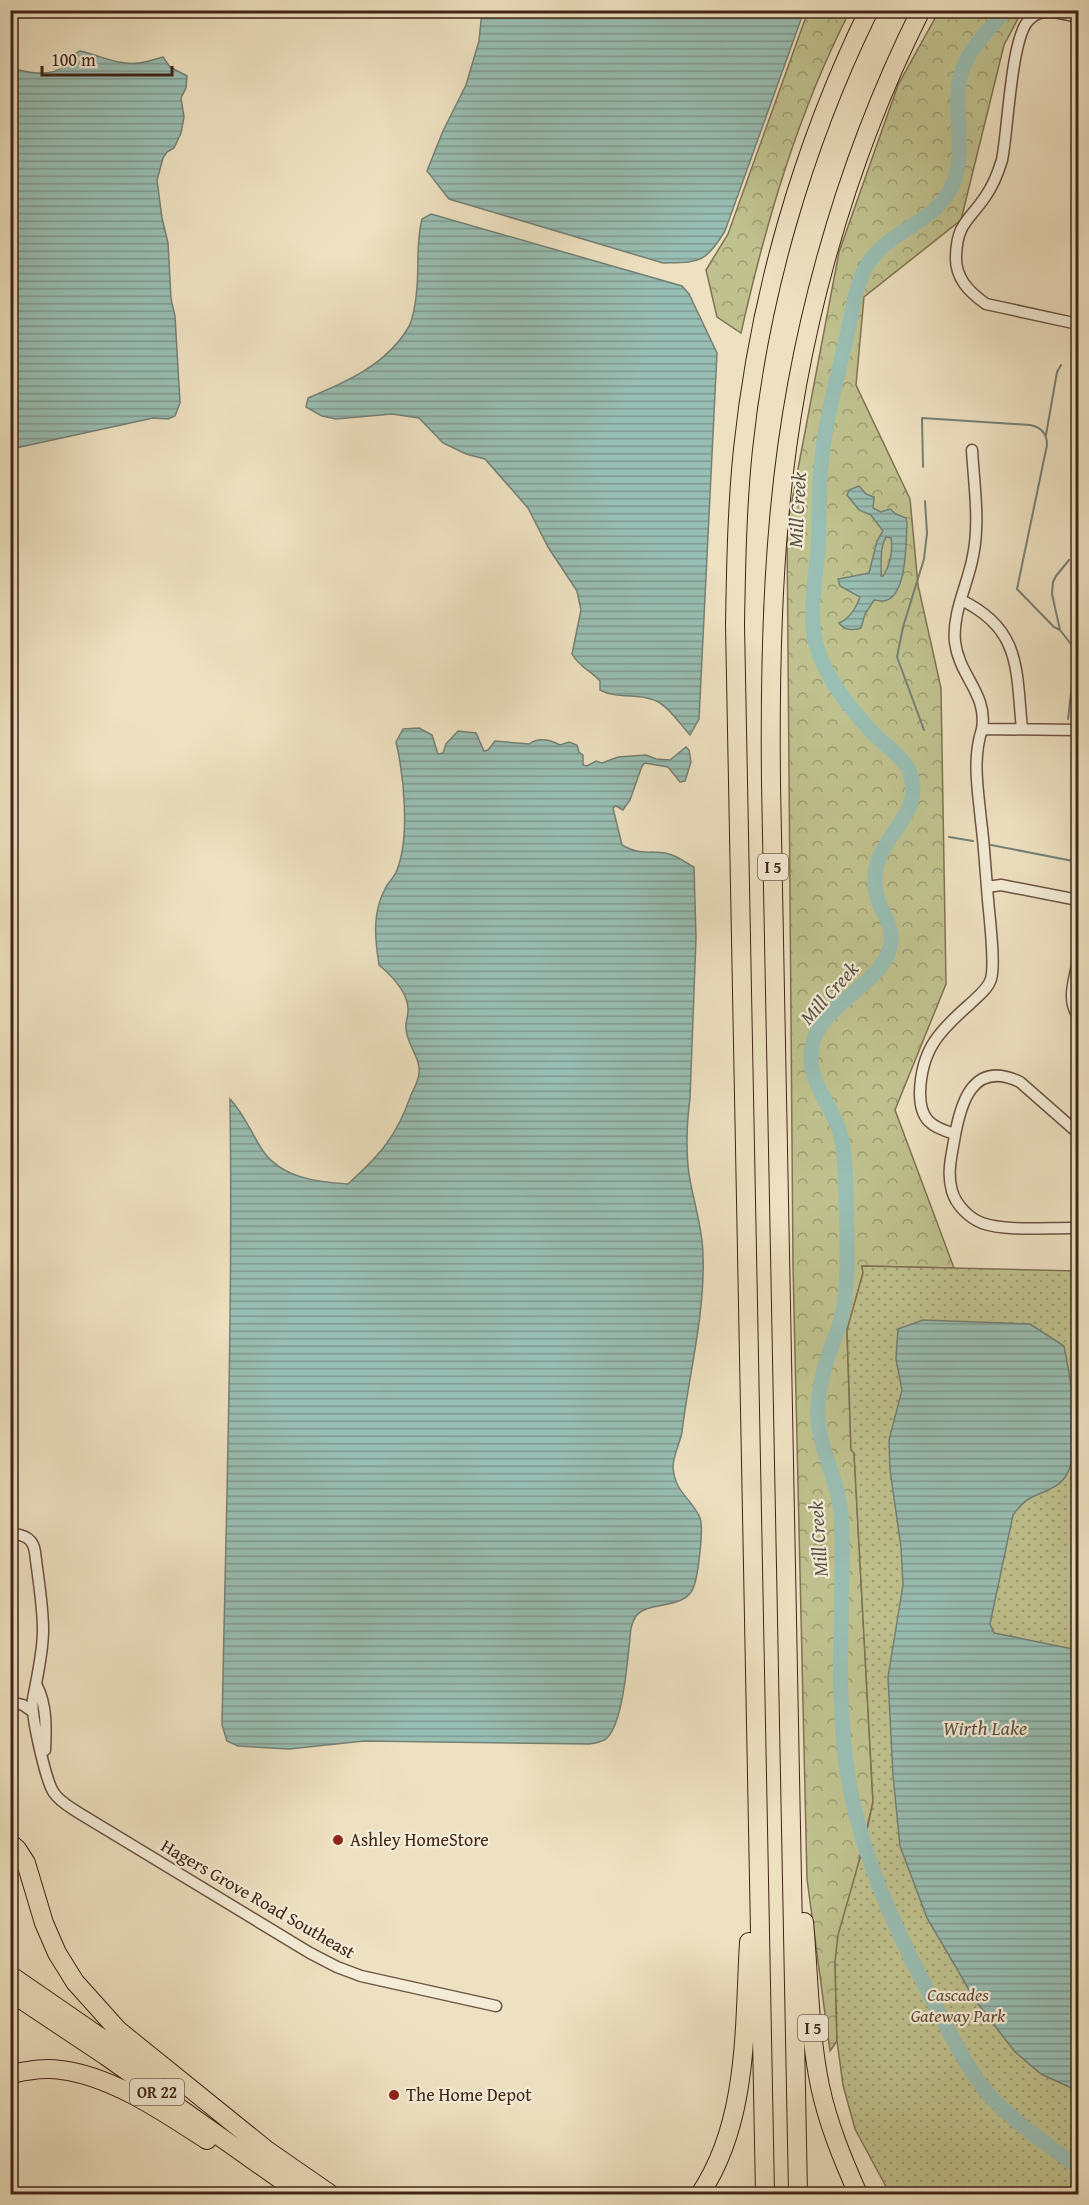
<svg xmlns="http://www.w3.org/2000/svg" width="1089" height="2205" font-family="'Gentium Book Plus',serif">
  <defs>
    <pattern id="forest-crowns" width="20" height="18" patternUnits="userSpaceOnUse" patternTransform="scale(1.5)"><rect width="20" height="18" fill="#bfc18e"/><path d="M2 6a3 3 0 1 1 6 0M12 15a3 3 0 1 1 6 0" fill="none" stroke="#9d9d73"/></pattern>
    <pattern id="park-dots" width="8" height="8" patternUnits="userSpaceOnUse" patternTransform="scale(1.5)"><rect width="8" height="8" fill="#bfc18e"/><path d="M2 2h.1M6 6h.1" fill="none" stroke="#9d9d73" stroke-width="1.8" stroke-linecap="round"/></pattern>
    <pattern id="water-rules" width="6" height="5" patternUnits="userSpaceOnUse" patternTransform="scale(1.5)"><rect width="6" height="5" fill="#99beb3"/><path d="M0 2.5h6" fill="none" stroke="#7e9a91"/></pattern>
  </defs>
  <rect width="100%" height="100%" fill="#eee1c1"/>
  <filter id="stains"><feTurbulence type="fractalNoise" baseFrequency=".00333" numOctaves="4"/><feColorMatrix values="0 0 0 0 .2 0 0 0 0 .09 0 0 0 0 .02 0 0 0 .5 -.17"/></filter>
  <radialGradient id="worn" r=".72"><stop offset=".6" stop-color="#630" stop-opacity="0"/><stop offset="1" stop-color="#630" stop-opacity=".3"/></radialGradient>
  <path fill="url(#forest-crowns)" stroke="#807252" stroke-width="1.5" d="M808 11H850C798 112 766 222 741 333L717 317 706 270 728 234Z
    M939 11H1022L1004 45 961 220 864 297 856 385 910 499 918 585 941 688 946 984 895 1110 954 1268 862 1266 863 1273 847 1330 851 1449 854 1452 873 1802 835 1962 837 2041 830 2051 807 1879 793 1265 787 527 839 252 898 85Z"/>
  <path fill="url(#park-dots)" stroke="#807252" stroke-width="1.5" d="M862 1266 1078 1271V2194H890L855 2129 843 2085 837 2041 835 1962 838 1935 864 1844 873 1802 854 1453 851 1450 847 1330 863 1273Z"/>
  <path fill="url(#water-rules)" stroke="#758075" stroke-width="1.5" fill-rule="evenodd" d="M482 11H804L725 231C705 264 699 262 663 263L449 199 427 171 443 131 466 85 479 41Z
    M80 51C99 55 119 66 139 63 147 62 155 59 163 57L170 67 187 76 186 88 181 98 184 117 181 133 174 148 167 152 163 158 157 180 162 218 168 243 171 299 175 316 180 403 175 416 168 419 153 418 11 449V67C24 73 50 77 63 67 70 62 72 54 80 51Z
    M431 214 682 286 689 294 717 353 699 719 690 735C681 725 671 710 660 703 643 692 618 700 600 690V681C590 670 579 667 572 654L581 610 577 591 548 547 528 508 485 459 466 454 443 443 419 418 392 414 336 419 322 416 306 407 308 398C346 382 386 365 408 328 414 318 416 299 417 287 419 264 416 241 422 219Z
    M859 486 866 494 874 497 873 508 881 512 890 509 896 514 906 518 907 524C906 542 907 598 884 601 880 601 877 600 874 600L865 614 861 628C853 631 844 630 839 623 849 619 856 608 860 597L840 586 838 579 869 573 877 541 883 531 871 515 859 510 847 495 849 490ZM886 537 891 538C893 551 890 565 883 576H881C882 564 879 549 886 537Z
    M419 728 432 735 438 754 443 753 446 744 458 731 476 733 484 751 488 750 495 741 529 744C539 737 549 739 560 745L569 742 577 745 579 752 583 755V765L587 766 596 761 602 763 618 757 646 755 656 759 670 760 686 747 689 750 691 762 685 781 680 782 668 767 645 763 642 766 630 800 623 810 616 806 613 808 622 845C643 857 649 849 669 854 678 856 686 863 694 867L696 938 690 1098C687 1121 686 1143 688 1166 691 1196 703 1225 703 1256 705 1315 689 1373 682 1432 680 1443 673 1456 673 1467 675 1494 692 1498 700 1518 704 1528 698 1575 694 1586 686 1611 648 1600 636 1616 634 1619 632 1624 631 1628 628 1653 624 1722 607 1738 603 1742 596 1743 590 1744L364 1741 289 1749 238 1746 227 1741 222 1725C226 1517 233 1308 230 1099 245 1115 251 1133 263 1151 282 1178 317 1182 348 1184 380 1155 397 1136 411 1095 414 1088 419 1080 419 1073 421 1058 407 1045 406 1029 405 1023 408 1017 408 1011 409 993 392 976 379 965 375 939 372 913 385 889 388 882 395 877 397 870 410 837 404 776 396 742L403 729Z
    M923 1320 1030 1324 1064 1346C1070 1376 1085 1457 1062 1481 1053 1491 1036 1493 1026 1501 1021 1504 1017 1510 1013 1515L990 1624 994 1633 1078 1650V2091L1041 2074 1015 2052 975 2000 927 1918 900 1846 893 1775 888 1677 903 1585 901 1547 890 1470 889 1440 902 1390 896 1359 898 1329Z"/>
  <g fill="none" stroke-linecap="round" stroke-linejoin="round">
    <path stroke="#758075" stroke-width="2" d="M1046 435 1057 372 1061 365
      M923 467 922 418 1030 425C1041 427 1047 434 1047 445L1017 589 1054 627 1060 630
      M1068 719 1075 657 1074 648 1060 630 1052 594 1053 582 1056 576 1069 560
      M924 730 897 657 903 627 924 559 927 533 925 501
      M949 837 973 841
      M991 845 1078 862"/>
    <path stroke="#99beb3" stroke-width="15" d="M1006 10C991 28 971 46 963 68 949 105 969 148 952 186 936 223 886 231 866 267 855 287 852 313 847 336 837 378 825 422 821 465 818 493 820 521 818 549 816 579 808 614 816 644 825 677 851 710 874 734 885 745 900 755 908 768 911 774 913 785 913 791 912 821 877 841 875 877 872 911 902 923 887 956 871 989 819 1008 812 1047 805 1081 833 1104 841 1136 847 1161 846 1204 847 1231 847 1259 848 1288 842 1315 839 1330 831 1345 827 1360 822 1375 819 1391 818 1407 816 1436 829 1461 836 1488 841 1504 842 1519 842 1536 843 1611 836 1688 846 1763 858 1854 900 1940 943 2020 958 2048 972 2077 994 2100 1019 2126 1050 2146 1078 2167"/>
    <defs>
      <path id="minor" d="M1078 17C1061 14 1042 5 1028 21 1011 40 1008 130 1002 160 998 173 993 186 985 197 969 221 957 223 956 256 955 278 969 292 986 304L1078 324
        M972 450C974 485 980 521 973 556 968 584 952 613 955 642 959 676 988 694 982 729
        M961 600C1022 629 1016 671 1022 729
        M987 887C985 865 984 843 981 821 978 789 972 760 982 729L1078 730
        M1078 960C1075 979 1066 999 1078 1016
        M1078 1133 1020 1082C972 1059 960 1104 954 1141 951 1158 947 1174 952 1191 956 1205 969 1218 982 1223 1007 1232 1052 1227 1078 1228
        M955 1134C931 1127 920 1120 920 1093 921 1050 939 1031 970 1004 977 997 988 989 991 979 996 962 988 908 987 887L1001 885 1078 900
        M10 1534C24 1534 33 1538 35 1552 38 1578 43 1605 43 1630 43 1653 37 1677 33 1699 30 1712 46 1782 54 1793 60 1802 70 1807 79 1813L310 1953 337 1967 361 1976 496 2006
        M37 1686C47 1706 46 1728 45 1750
        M10 1702 23 1705 33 1712"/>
      <path id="motorway" d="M10 1843 17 1849 26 1863 44 1923 57 1953 75 1982 118 2030 274 2156
        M804 1922C809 1976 809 2033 820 2086 828 2124 843 2160 858 2194
        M10 1975 155 2075
        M10 1992 106 2056 301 2194
        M10 2074C27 2071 44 2067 61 2070 112 2076 165 2113 207 2140
        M265 2149 330 2194
        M700 2194C749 2121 744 2026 749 1942
        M765 2194 735 625C736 566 737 507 743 449 759 297 802 147 869 10
        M798 2194 771 783C770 695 771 608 779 520 794 345 842 168 921 10"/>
    </defs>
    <use href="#minor" stroke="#6c5342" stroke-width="13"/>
    <use href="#motorway" stroke="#402417" stroke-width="20"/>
    <use href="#minor" stroke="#f4ecd7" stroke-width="10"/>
    <use href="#motorway" stroke="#eee1c1" stroke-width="18"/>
  </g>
  <g fill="#8f2418" stroke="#f4ecd7" stroke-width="2">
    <circle cx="338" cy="1840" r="6"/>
    <circle cx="394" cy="2095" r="6"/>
  </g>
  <g text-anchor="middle" stroke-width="4.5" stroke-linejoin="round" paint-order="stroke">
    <g fill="#f4ecd7" stroke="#766051" stroke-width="1.5">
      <rect x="758" y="854" width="30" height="26" rx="4.5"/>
      <rect x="798" y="2015" width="30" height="26" rx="4.5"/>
      <rect x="130" y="2079" width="54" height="26" rx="4.5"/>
    </g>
    <g font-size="16" font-weight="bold" fill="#402417">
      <text x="773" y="873">I 5</text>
      <text x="813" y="2034">I 5</text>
      <text x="157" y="2098">OR 22</text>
    </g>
    <g font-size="18" fill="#402417" stroke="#f4ecd7" text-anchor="start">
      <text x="350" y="1846">Ashley HomeStore</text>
      <text x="406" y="2101">The Home Depot</text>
    </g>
    <g font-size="18" fill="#402417" stroke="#f4ecd7">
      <text transform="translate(258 1899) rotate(30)" y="6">Hagers Grove Road Southeast</text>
    </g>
    <g font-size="18" font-style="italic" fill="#604b35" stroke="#f4ecd7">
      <text x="958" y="2001">Cascades<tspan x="958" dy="21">Gateway Park</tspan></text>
    </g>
    <g font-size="20" font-style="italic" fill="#5b5246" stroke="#f4ecd7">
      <text transform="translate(797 510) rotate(-87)" y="7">Mill Creek</text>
      <text transform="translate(829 993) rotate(-48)" y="7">Mill Creek</text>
      <text transform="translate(818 1539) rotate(-94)" y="7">Mill Creek</text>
      <text x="985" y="1735">Wirth Lake</text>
    </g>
  </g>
  <rect width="1089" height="2205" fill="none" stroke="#eee1c1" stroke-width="36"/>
  <rect x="12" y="12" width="1065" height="2181" fill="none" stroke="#402417" stroke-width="3"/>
  <rect x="18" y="18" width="1053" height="2169" fill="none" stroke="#402417" stroke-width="1.5"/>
  <path d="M42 66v9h130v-9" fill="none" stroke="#402417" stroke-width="3"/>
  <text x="51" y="66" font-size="18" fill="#402417" stroke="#f4ecd7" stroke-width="4.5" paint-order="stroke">100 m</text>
  <rect width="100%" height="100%" filter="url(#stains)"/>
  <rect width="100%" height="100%" fill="url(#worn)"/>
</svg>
